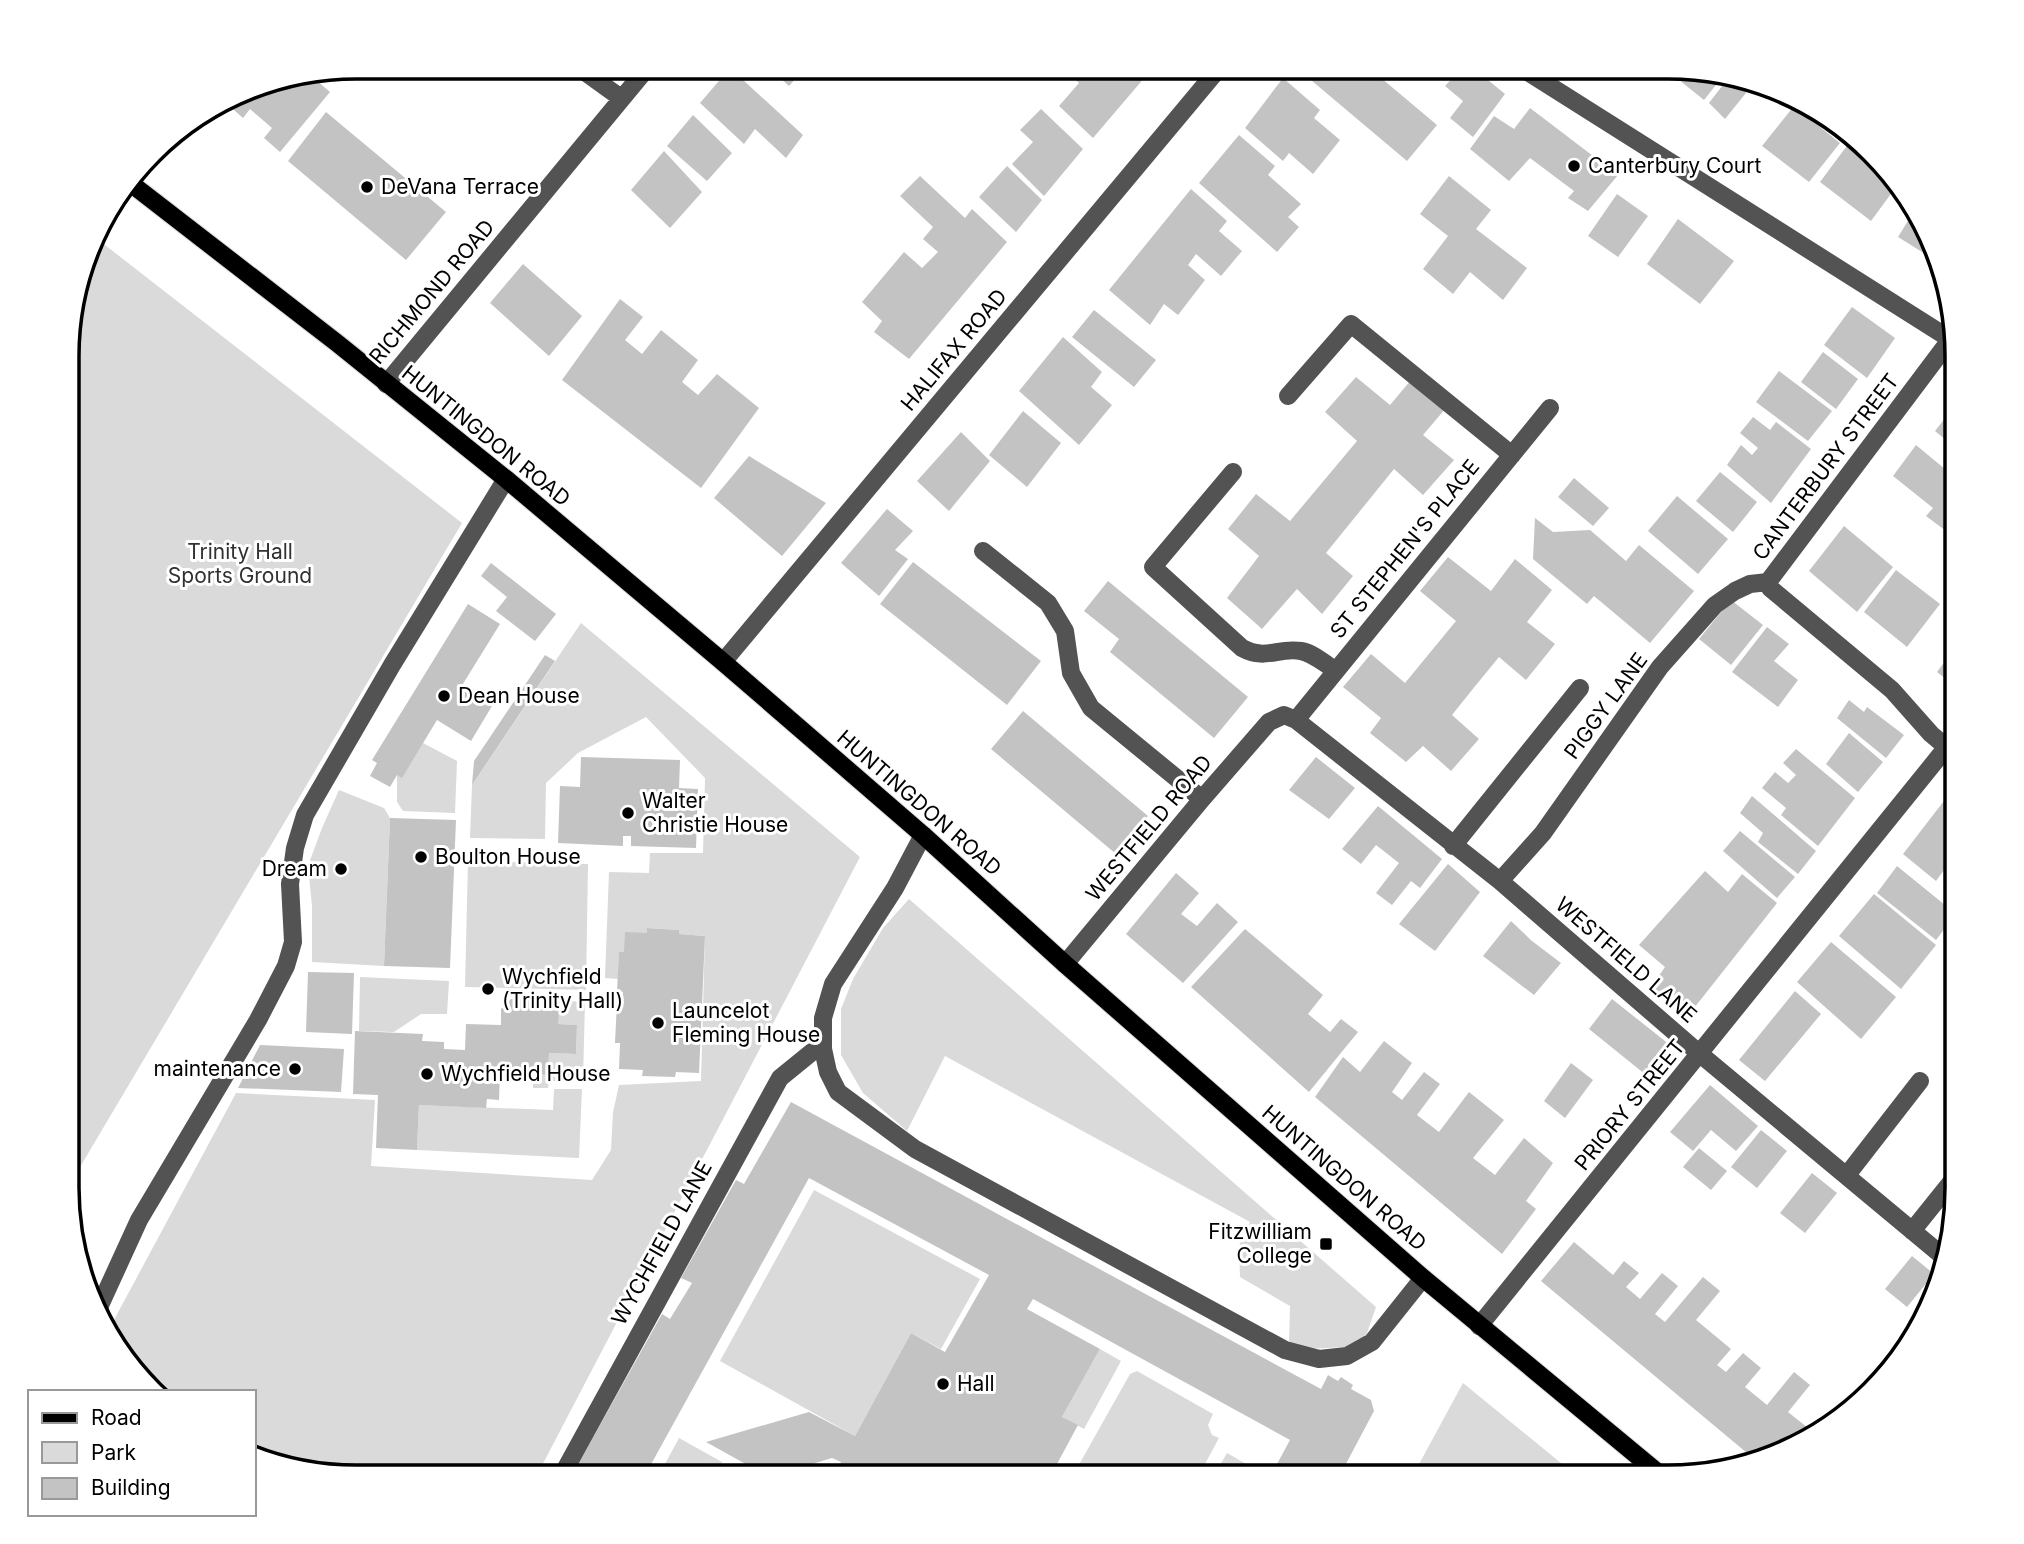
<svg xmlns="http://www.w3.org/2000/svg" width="2024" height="1544" font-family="Inter,sans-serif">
  <rect width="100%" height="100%" fill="#fff"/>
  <path fill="#dadada" d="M96 238 462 523 67 1189 69 318Z
    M581 623 860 857 536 1477H338L254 1457V1392H155L108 1331 236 1093 375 1100 371 1166 592 1180 611 1150 613 1112 619 1085 701 1081 705 936 679 934V930L648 928 647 933 624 952H619L618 979 605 978 609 872 649 873 650 853H703L705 778 646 717 578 753 546 783 545 839 470 838 472 785Z
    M423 743 457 761 455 813 403 811 397 802V775L402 777Z
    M339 790 384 808 390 818 384 966 312 962V906L308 866 322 828Z
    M468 861 588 864 586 990 465 987Z
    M909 899 1376 1307 1366 1336 1346 1347 1307 1349 1289 1342 1290 1306 1240 1277 1239 1246 1250 1222 945 1056 907 1131 863 1093 841 1055V1009L853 979 883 928Z
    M360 977 449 981 447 1014H421L394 1032 359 1031Z
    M548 1000 585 1002 583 1081H549L548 1088H533V1075H548L549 1053 576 1054 577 1025 558 1024Z
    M554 1089H582L579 1158 417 1150 419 1105 553 1110Z
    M814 1190 980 1279 941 1349 911 1333 855 1436 720 1361Z
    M1100 1349 1121 1361 1084 1429 1062 1417Z
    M1137 1371 1213 1414 1208 1425 1212 1435 1219 1438 1198 1477H1072L1130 1374Z
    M1463 1383 1578 1477H1412Z
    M679 1438 722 1462 714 1477H664L659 1475Z
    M1227 1453 1269 1477H1213Z"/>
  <path fill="#c3c3c3" d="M768 67H806L789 86Z
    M823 67H848L837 79Z
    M1063 67H1148L1151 70 1093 138 1059 106 1079 83Z
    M1311 67H1368L1437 125 1407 161 1305 75Z
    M1463 67H1472L1505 94 1473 137 1450 118 1463 101 1445 86Z
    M1663 67H1686L1723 76 1704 100Z
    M730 68 803 135 786 158 755 129 744 144 700 103Z
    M309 74 330 92 280 152 264 138 272 128 250 109 243 118 226 103 263 82Z
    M1729 77 1754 83 1725 119 1709 103Z
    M1283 78 1320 110 1314 118 1340 140 1313 174 1289 153 1283 161 1245 128Z
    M1794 106 1840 143 1809 182 1762 146Z
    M1530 108 1618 175 1588 211 1568 198 1574 191 1530 158 1509 181 1470 149 1494 116 1514 129Z
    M1041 109 1083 149 1044 196 1012 164 1033 142 1020 130Z
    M326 112 446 212 406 260 288 161Z
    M693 115 732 153 707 181 667 146Z
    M1239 135 1275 166 1268 175 1301 204 1288 217 1299 227 1277 252 1199 183Z
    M1852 139 1870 152 1896 187 1871 221 1820 182Z
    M664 151 702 192 670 228 631 190Z
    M1007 166 1042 200 1016 232 979 197Z
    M920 176 965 218 972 209 1007 242 909 359 874 332 882 321 862 302 904 252 922 268 938 252 923 239 933 227 900 196Z
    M1449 176 1491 210 1476 229 1527 268 1503 300 1470 272 1453 294 1423 269 1448 236 1420 214Z
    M1191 189 1227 221 1219 231 1242 251 1221 276 1196 254 1188 265 1205 280 1178 315 1164 304 1150 325 1109 290Z
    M1617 194 1648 216 1618 257 1588 236Z
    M1914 211 1928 228 1935 260 1898 237Z
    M1678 219 1734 261 1700 304 1647 264Z
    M523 264 582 316 549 356 490 303Z
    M620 299 643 317 625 340 642 354 661 330 698 360 682 382 698 395 717 374 759 408 701 488 562 380Z
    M1852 307 1895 338 1867 378 1824 345Z
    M1094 310 1156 360 1134 387 1072 337Z
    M1063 337 1102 372 1091 387 1112 405 1079 445 1019 391Z
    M1823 352 1858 379 1836 409 1801 382Z
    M1779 371 1832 411 1808 441 1756 402Z
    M1356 377 1390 405 1411 380 1446 408 1423 435 1454 460 1423 495 1394 469 1326 553 1353 576 1322 614 1297 589 1262 629 1227 598 1259 556 1228 529 1256 494 1290 521 1357 441 1325 412Z
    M1957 403V449L1935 431Z
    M1023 411 1061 443 1027 487 989 455Z
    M1753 417 1770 430 1776 422 1811 449 1771 503 1727 465 1741 445 1752 455 1758 448 1740 433Z
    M961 432 990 461 949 511 917 481Z
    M1916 445 1957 479V526L1950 534 1926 516 1933 508 1893 476Z
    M749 456 826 503 782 556 714 498Z
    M1720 472 1757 502 1733 532 1696 501Z
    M1574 478 1609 508 1593 526 1558 497Z
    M1677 496 1728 539 1698 574 1648 531Z
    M887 509 913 531 895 550 908 559 879 596 841 563Z
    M1535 518 1553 532 1590 530 1626 561 1639 545 1694 591 1650 643 1594 596 1587 604 1533 559Z
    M1844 526 1893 567 1857 612 1809 571Z
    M1448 557 1491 591 1515 559 1552 590 1527 622 1555 644 1526 680 1499 657 1476 685 1452 715 1479 739 1451 771 1423 746 1406 762 1370 733 1381 718 1343 687 1371 654 1405 683 1456 621 1420 591Z
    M913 562 1041 661 1007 705 880 604Z
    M491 563 556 614 535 641 496 611 507 597 481 576Z
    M1896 570 1940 604 1907 647 1864 612Z
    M1108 581 1248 697 1214 738 1110 652 1119 639 1084 611Z
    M1731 600 1763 625 1731 665 1699 639Z
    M468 604 500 624 461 687 492 706 471 741 437 720 402 778 397 775 390 787 370 776 377 763 372 760Z
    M1767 627 1789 644 1774 661 1798 680 1778 707 1732 672Z
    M1957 645V688L1937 672Z
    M545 655 555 661 472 785 474 761Z
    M1849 700 1864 712 1867 707 1904 735 1886 758 1837 718Z
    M1023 711 1148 816 1116 854 991 749Z
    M1849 733 1883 762 1858 792 1826 764Z
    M1796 749 1855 798 1818 846 1781 815 1786 808 1762 788 1775 772 1788 783 1796 775 1783 763Z
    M581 757 680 760 679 788 698 789 696 848 631 846V836H623V846L558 843 560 786 580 787Z
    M1316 757 1355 788 1329 819 1289 790Z
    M1957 784V875L1947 866 1936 881 1903 854Z
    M1752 796 1816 851 1798 874 1758 842 1763 833 1740 813Z
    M1378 806 1442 859 1420 888 1411 881 1392 905 1376 893 1399 863 1376 845 1361 864 1342 849Z
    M390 818 456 820 450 968 384 966Z
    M1740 831 1795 877 1777 898 1723 851Z
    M1448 864 1480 892 1435 951 1399 924Z
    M1897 866 1956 914 1936 940 1877 893Z
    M1705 871 1728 892 1742 874 1777 903 1687 1017 1652 986 1665 967 1639 945Z
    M1176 873 1199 893 1181 914 1197 926 1217 903 1238 922 1183 983 1126 934Z
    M1874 894 1936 945 1901 989 1839 936Z
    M1511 921 1532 941 1561 963 1534 995 1483 956Z
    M647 928 679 930V934L705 936 699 1073 676 1072 675 1077 642 1076 643 1070 619 1069 620 1043H615L617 1002H622L623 992 617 991 619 952H624L625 932 647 933Z
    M1245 929 1323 995 1308 1014 1330 1032 1341 1019 1358 1032 1309 1092 1191 987Z
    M1831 942 1896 997 1861 1039 1797 982Z
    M308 972 354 973 352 1034 306 1032Z
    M1795 991 1821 1014 1765 1081 1739 1060Z
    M511 999 548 1000 559 1011 558 1024 577 1025 576 1054 549 1053 548 1075 500 1073 499 1100 487 1099 486 1108 419 1105 417 1150 376 1148 378 1095 353 1094 355 1031 423 1034 422 1041 444 1042V1049L465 1050 466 1024 501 1025V1009Z
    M1612 999 1670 1045 1646 1075 1589 1029Z
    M1384 1041 1412 1063 1392 1092 1402 1100 1424 1072 1440 1084 1417 1115 1439 1132 1469 1092 1504 1120 1473 1158 1495 1175 1524 1138 1553 1163 1526 1201 1536 1209 1502 1254 1315 1097 1343 1057 1360 1072Z
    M260 1045 344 1049 341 1092 238 1088Z
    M1571 1063 1593 1080 1565 1118 1544 1101Z
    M1710 1085 1758 1126 1736 1151 1711 1130 1693 1151 1670 1132Z
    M791 1102 1321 1389 1328 1375 1338 1381 1341 1377 1353 1385 1351 1389 1371 1400 1374 1411 1339 1477H1270L1290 1440 1033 1299 1027 1309 1100 1349 1062 1417 1078 1425 1050 1477H832L841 1462 832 1458 769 1477 706 1442 809 1412 855 1436 911 1333 945 1352 989 1275 809 1178 644 1477H571L662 1314 670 1319 692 1283 681 1278 736 1180 744 1184Z
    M1761 1130 1787 1151 1757 1188 1731 1167Z
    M1699 1148 1727 1171 1711 1190 1683 1167Z
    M1812 1173 1837 1193 1805 1233 1780 1213Z
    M1574 1242 1613 1275 1624 1261 1639 1273 1626 1287 1640 1299 1662 1273 1678 1286 1655 1314 1665 1322 1703 1277 1720 1291 1696 1320 1731 1349 1717 1365 1726 1372 1743 1353 1761 1368 1745 1387 1767 1405 1794 1372 1810 1385 1788 1412 1808 1428 1798 1441 1801 1444 1796 1448 1753 1458 1541 1281Z
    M1912 1256 1934 1274 1907 1307 1885 1289Z"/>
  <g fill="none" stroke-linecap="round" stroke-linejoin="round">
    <defs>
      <path id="major" d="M129 182 337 343 506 479 723 662 923 835 1065 964 1423 1278 1663 1477"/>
    </defs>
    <use href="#major" stroke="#dbdbdb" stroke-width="20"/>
    <path stroke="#535353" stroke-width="18" d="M578 67 621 98
      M1520 67 1950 339
      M1953 336 1768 582 1770 588 1892 690 1931 734 1957 756
      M386 384 648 67
      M1288 396 1351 324 1512 455
      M1233 472 1153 567 1242 648C1266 661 1277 647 1301 651 1313 653 1325 664 1335 670
      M983 551 1048 603 1065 631 1071 673 1091 708 1202 799
      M723 662 1220 67
      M1296 720 1550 408
      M923 835 895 888 833 984 823 1018V1049L828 1072 838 1092 915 1149 1285 1350 1319 1359 1347 1356 1372 1342 1423 1278
      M1453 846 1580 688
      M1500 881 1543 833 1660 667 1715 605 1735 591 1750 584 1768 582
      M1065 964 1202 799 1269 722 1284 715 1296 720 1500 881 1700 1054 1945 1258
      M1847 1175 1920 1081
      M1912 1231 1957 1175
      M96 1314 139 1220 258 1020 286 966 293 942 290 884 295 848 305 815 392 665 506 479
      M1479 1326 1946 748
      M561 1477 780 1078 812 1052 823 1049"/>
    <use href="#major" stroke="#000" stroke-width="18"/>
  </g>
  <g fill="#000" stroke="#fff" stroke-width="2.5">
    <circle cx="1574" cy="166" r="7"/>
    <circle cx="367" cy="187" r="7"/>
    <circle cx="444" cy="696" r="7"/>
    <circle cx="628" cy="813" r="7"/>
    <circle cx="421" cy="857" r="7"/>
    <circle cx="341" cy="869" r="7"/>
    <circle cx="488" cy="989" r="7"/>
    <circle cx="658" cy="1023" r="7"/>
    <circle cx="295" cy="1069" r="7"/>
    <circle cx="427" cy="1074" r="7"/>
    <rect x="1319" y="1237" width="14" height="14" rx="3.5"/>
    <circle cx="943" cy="1384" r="7"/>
  </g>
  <g text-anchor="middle" stroke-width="6" stroke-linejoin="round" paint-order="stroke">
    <g font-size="21" fill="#000" stroke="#fff" text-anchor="start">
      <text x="1588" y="173">Canterbury Court</text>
      <text x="381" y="194">DeVana Terrace</text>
      <text x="458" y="703">Dean House</text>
      <text x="642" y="808">Walter<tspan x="642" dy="24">Christie House</tspan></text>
      <text x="435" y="864">Boulton House</text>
      <text x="327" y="876" text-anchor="end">Dream</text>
      <text x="502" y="984">Wychfield<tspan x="502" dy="24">(Trinity Hall)</tspan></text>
      <text x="672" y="1018">Launcelot<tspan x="672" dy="24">Fleming House</tspan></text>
      <text x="281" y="1076" text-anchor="end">maintenance</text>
      <text x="441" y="1081">Wychfield House</text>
      <text x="1312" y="1239" text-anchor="end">Fitzwilliam<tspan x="1312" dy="24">College</tspan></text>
      <text x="957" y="1391">Hall</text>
    </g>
    <g font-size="21" fill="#000" stroke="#fff">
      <text transform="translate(432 292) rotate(-50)" y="7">RICHMOND ROAD</text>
      <text transform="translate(954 350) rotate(-50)" y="7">HALIFAX ROAD</text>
      <text transform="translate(486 436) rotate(39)" y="7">HUNTINGDON ROAD</text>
      <text transform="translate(1826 467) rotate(-53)" y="7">CANTERBURY STREET</text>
      <text transform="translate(1405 549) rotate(-51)" y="7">ST STEPHEN'S PLACE</text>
      <text transform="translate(1606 706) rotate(-54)" y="7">PIGGY LANE</text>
      <text transform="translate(919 803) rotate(41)" y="7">HUNTINGDON ROAD</text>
      <text transform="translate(1149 828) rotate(-50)" y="7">WESTFIELD ROAD</text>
      <text transform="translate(1626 960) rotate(41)" y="7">WESTFIELD LANE</text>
      <text transform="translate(1630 1105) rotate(-51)" y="7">PRIORY STREET</text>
      <text transform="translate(1344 1178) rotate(41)" y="7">HUNTINGDON ROAD</text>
      <text transform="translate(662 1243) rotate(-61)" y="7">WYCHFIELD LANE</text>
    </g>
    <g font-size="21" fill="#313131" stroke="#fff">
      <text x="240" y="559">Trinity Hall<tspan x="240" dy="24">Sports Ground</tspan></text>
    </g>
  </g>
  <path d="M0 0H2024V1544H0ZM356 79H1668A277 277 0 0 1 1945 356V1188A277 277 0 0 1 1668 1465H356A277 277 0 0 1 79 1188V356A277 277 0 0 1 356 79Z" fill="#fff" fill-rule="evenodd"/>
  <path fill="none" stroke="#000" stroke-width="3.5" d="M356 79H1668A277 277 0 0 1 1945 356V1188A277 277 0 0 1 1668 1465H356A277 277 0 0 1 79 1188V356A277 277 0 0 1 356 79Z"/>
  <rect x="28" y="1390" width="228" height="126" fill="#ffffff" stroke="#999999" stroke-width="2"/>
  <rect x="42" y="1413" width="35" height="10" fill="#000000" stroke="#999999" stroke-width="2"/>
  <text x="91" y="1425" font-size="21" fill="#000000">Road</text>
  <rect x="42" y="1442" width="35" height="21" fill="#dadada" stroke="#999999" stroke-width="2"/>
  <text x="91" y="1460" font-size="21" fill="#000000">Park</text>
  <rect x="42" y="1478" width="35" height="21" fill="#c3c3c3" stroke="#999999" stroke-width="2"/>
  <text x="91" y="1495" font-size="21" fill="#000000">Building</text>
</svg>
